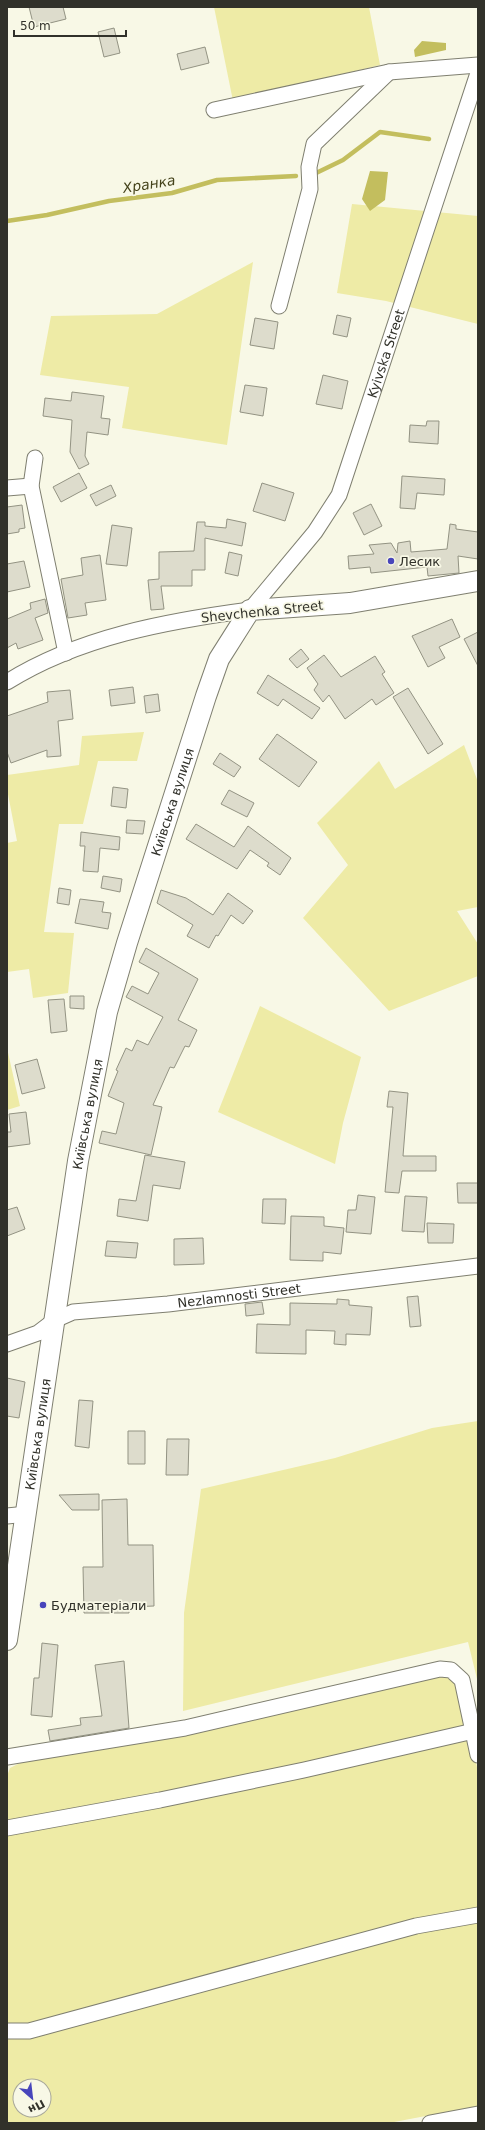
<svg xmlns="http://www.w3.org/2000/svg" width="485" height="2130" font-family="'DejaVu Sans',sans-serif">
  <rect width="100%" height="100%" fill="#f8f8e6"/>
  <path fill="#eeeba6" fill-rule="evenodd" d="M214 7H369L380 65 233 101Z
    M352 204 478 216V324L386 301 337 293Z
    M253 262 227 445 122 428 129 387 40 375 51 316 157 314Z
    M144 732 137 761H98L83 824H59L44 932 74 933 68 993 33 998 29 969 7 972V843L17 841 7 789V775L79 765 82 736Z
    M464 745 478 782V907L457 911 478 944V976L389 1011 303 918 348 865 317 823 379 761 395 789Z
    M260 1006 361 1057 343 1123 335 1164 218 1112Z
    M7 1048 20 1106 7 1110Z
    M478 1421V1683L468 1642 183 1711 184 1613 201 1489 335 1458 432 1428Z
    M444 1674 460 1687 478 1772V2106L389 2123H7V1776L10 1768 20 1763ZM20 2086H44V2110H20Z"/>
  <path fill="#c3be5e" d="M422 41 446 43V50L415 57 414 50Z
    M370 171 388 172 385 200 370 211 362 199Z"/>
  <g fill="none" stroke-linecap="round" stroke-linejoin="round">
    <path stroke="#c3be5e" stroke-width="4.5" d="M312 175 343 160 380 132 429 139
      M7 221 47 215 109 201 172 193 217 180 296 176"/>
  </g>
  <path fill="#dddccc" stroke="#939383" d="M29 7H63L66 19 34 27Z
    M114 28 120 53 104 57 98 32Z
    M205 47 209 63 181 70 177 54Z
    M337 315 351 318 347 337 333 334Z
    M255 318 278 322 274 349 250 345Z
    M323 375 348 381 342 409 316 404Z
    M245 385 267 388 263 416 240 412Z
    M72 392 104 396 101 418 110 419 108 435 87 432 85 456 89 464 79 469 70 452 72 420 43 416 45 398 71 401Z
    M427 421H439L438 444 409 442 410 425 426 426Z
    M79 473 87 488 61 502 53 487Z
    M402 476 445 479 444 495 417 493 415 509 400 508Z
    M262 483 294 493 285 521 253 511Z
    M111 485 116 496 96 506 90 495Z
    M371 504 382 526 364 535 353 513Z
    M22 505 25 528 19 529V532L7 534V507Z
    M227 519 246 523 242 546 205 538V570H192V586H161L164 609 151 610 148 580 159 579V552L194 551 197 522H205V526L226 528Z
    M450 524 456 525V529L478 532V559L458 556 459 573 428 576 427 567 371 573 370 567 349 569 348 556 374 554 369 545 391 543 397 553 398 543 410 541 411 552 447 549Z
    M112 525 132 528 127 566 106 564Z
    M229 552 242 555 238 576 225 573Z
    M100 555 106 600 85 603 87 615 68 618 61 579 83 575 81 558Z
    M24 561 30 587 7 592V564Z
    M45 599 48 613 35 618 43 640 18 649 16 643 7 648V619L31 609 30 603Z
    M452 619 460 637 439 647 445 658 428 667 412 636Z
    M478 632V666L464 639Z
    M301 649 309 659 297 668 289 659Z
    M324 655 341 677 375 656 385 672 382 674 394 693 376 705 372 699 345 719 329 695 323 702 314 690 318 684 307 668Z
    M268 675 320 708 312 719 283 699 278 706 257 693Z
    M133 687 135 703 111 706 109 690Z
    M408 688 443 744 428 754 393 697Z
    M70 690 73 719 58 721 61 756 47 757V750L11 763 7 752V716L48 702 47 692Z
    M158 694 160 711 146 713 144 696Z
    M277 734 317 762 299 787 259 759Z
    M220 753 241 767 234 777 213 764Z
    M113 787 128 789 126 808 111 806Z
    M229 790 254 803 247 817 221 804Z
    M127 820 145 821 143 834 126 833Z
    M196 824 234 847 248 826 291 858 280 875 267 866 269 863 250 850 237 869 186 839Z
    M81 832 120 837 119 850 100 848 98 872 83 871 85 846H80Z
    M103 876 122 879 120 892 101 888Z
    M59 888 71 890 69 905 57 903Z
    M161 890 186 898 213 915 228 893 253 911 243 924 231 915 218 936 216 935 209 948 187 936 193 925 157 903Z
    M80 899 104 902 102 912 111 913 108 929 75 923Z
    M146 948 198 979 178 1020 197 1030 189 1047 185 1046 174 1068 170 1067 153 1105 162 1107 151 1155 99 1143 102 1131 116 1134 124 1103 108 1096 118 1071 116 1070 126 1048 132 1051 137 1040 148 1045 163 1017 126 997 132 986 148 994 159 973 139 962Z
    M70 996H84V1009L70 1008Z
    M64 999 67 1031 51 1033 48 1000Z
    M37 1059 45 1088 22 1094 15 1065Z
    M389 1091 408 1093 403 1156H436V1171H402L399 1193 385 1192 393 1107H387Z
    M26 1112 30 1144 7 1147V1132H11L9 1114Z
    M145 1155 185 1162 180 1189 153 1185 148 1221 117 1216 119 1199 136 1201Z
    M457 1183H478V1203H458Z
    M358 1195 375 1197 371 1234 346 1232 348 1210H356Z
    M405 1196 427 1197 424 1232 402 1231Z
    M263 1199H286L285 1224 262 1223Z
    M17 1207 25 1229 7 1236V1210Z
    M291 1216 324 1217V1226L344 1228 341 1254 323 1252V1261L290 1260Z
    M427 1223 454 1224 453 1243H428Z
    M203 1238 204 1264 174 1265V1239Z
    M107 1241 138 1243 136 1258 105 1256Z
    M418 1296 421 1326 410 1327 407 1297Z
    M337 1299 349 1300V1305L372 1307 370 1335 346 1334V1345L334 1344 335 1331 306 1330V1354L256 1353 257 1324 290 1325V1303L337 1304Z
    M262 1302 264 1314 246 1316 245 1304Z
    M7 1378 25 1382 19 1418 7 1416Z
    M79 1400 93 1401 89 1448 75 1446Z
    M128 1431H145V1464H128Z
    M167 1439H189L188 1475H166Z
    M99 1494V1510H72L59 1495Z
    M127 1499 128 1545H153L154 1606 129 1607V1613H84L83 1567H103L102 1500Z
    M42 1643 58 1645 52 1717 31 1715 34 1678H39Z
    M124 1661 129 1728 50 1741 48 1730 81 1725 80 1718 102 1716 95 1665Z"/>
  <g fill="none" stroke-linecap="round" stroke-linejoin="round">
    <defs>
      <g id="minor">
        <path d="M214 110 389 72 478 65"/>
        <path d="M279 306 310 189 309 167 314 144 389 72"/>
        <path d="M35 458 31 486 66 653"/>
        <path d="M7 488 31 486"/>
        <path id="s1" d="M7 682C79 637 167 621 250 610L315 532 339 495 478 73"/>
        <path id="s2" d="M7 1344 38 1333 55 1320 73 1312 168 1304 478 1266"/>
        <path d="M7 1516 27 1514"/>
        <path d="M7 1757 185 1728 440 1669 451 1670 462 1680 478 1755"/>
        <path d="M7 1828 160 1800 304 1770 478 1730"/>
        <path d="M7 2031H29L416 1926 478 1915"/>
        <path d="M430 2123 478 2114"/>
      </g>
      <g id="major">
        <path id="s3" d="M7 1640 78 1161 107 1012 127 943 206 696 219 659 250 610 350 603 478 581"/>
      </g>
    </defs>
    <use href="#minor" stroke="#7f7f70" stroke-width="17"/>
    <use href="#major" stroke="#7f7f70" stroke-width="22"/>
    <use href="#minor" stroke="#fff" stroke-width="15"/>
    <use href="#major" stroke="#fff" stroke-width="20"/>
  </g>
  <g fill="#4845bb" stroke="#f8f8e6" stroke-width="1.5">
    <circle cx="391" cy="561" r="4"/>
    <circle cx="43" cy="1605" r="4"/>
  </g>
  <g text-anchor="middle" stroke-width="3.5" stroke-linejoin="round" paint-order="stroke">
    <g font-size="13" fill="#31312a" stroke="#f8f8e6">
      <text dy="5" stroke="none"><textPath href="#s1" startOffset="550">Kyivska Street</textPath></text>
      <text transform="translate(262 611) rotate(-6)" y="5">Shevchenka Street</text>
      <text dy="5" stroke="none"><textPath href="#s3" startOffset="856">Київська вулиця</textPath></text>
      <text dy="5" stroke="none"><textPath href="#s3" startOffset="532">Київська вулиця</textPath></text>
      <text dy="5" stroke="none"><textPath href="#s2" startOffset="241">Nezlamnosti Street</textPath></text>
      <text dy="5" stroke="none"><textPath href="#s3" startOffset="208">Київська вулиця</textPath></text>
    </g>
    <g font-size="13" fill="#31312a" stroke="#f8f8e6" text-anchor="start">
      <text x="399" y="566">Лесик</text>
      <text x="51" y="1610">Будматеріали</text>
    </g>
    <g font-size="14" font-style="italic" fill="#45431b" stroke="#f8f8e6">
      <text transform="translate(149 184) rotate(-9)" y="5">Хранка</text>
    </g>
  </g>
  <rect width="485" height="2130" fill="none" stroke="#31312a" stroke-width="16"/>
  <g transform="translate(32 2098) rotate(152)"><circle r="19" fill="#f8f8e6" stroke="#a8a89b"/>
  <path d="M0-3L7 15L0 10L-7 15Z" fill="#4845bb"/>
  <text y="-6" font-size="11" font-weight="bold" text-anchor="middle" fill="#31312a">Пн</text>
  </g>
  <path d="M14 30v6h112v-6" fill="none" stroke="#31312a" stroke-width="2"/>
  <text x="20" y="30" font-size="12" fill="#31312a" stroke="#f8f8e6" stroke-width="3" paint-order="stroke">50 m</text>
</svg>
